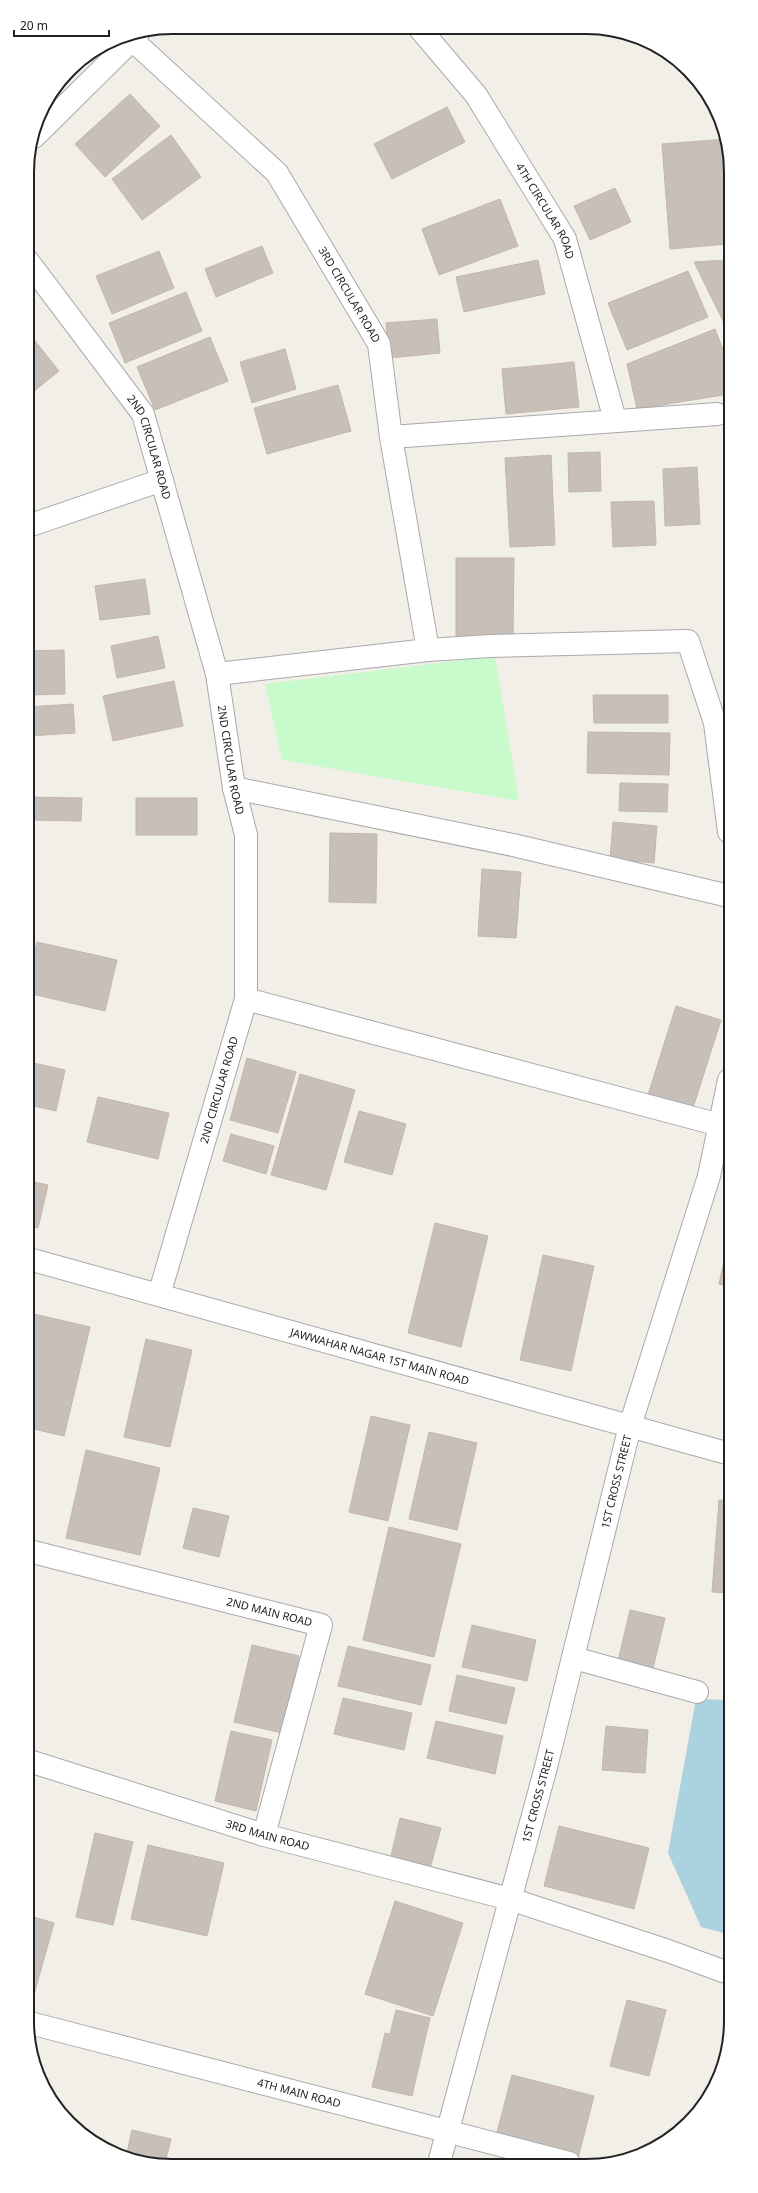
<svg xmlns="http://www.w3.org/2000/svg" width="758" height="2193" font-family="'Noto Sans',sans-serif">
  <rect width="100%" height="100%" fill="#f2efe9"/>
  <path fill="#c8facc" d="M495 656 519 801 282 760 265 684Z"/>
  <path fill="#aad3df" d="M696 1699 730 1700 731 1935 701 1927 668 1853Z"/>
  <path fill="#c7bfb8" stroke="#c4b6ab" d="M130 94 160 126 105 177 75 144Z
    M447 107 465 142 392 179 374 144Z
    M171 135 201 177 142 220 112 179Z
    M727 139 728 244 670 249 662 144Z
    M615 188 631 222 590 240 574 206Z
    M500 199 518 246 439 275 422 229Z
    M262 246 273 273 216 297 205 269Z
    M159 251 174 288 112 314 96 276Z
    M538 260 545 294 464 312 456 277Z
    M728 260V331L694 262Z
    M688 271 708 317 627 350 608 303Z
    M186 292 202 331 125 363 109 323Z
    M437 319 440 353 389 358 386 323Z
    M715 329 728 362 729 394 637 409 627 364Z
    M28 332 59 371 28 396Z
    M210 337 228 381 155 410 137 367Z
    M285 349 296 389 252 403 240 362Z
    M574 362 579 407 506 414 502 369Z
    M338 385 351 431 267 454 254 408Z
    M600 452 601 491 569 492 568 453Z
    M551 455 555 545 510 547 505 458Z
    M697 467 700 524 665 526 663 469Z
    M654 501 656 545 613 547 611 502Z
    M725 550H729V624Z
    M456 558H514L513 639H456Z
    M145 579 150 614 100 620 95 586Z
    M158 636 165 668 117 678 111 646Z
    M64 650 65 694 28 695V651Z
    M174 681 183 726 113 741 103 696Z
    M593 695H668V723H594Z
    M73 704 75 733 28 736V707Z
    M588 732 670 733 669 775 587 773Z
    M620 783 668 784 667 812 619 811Z
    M28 797 82 798 81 821 28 820Z
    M136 798H197V835H136Z
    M613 822 657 826 654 863 610 859Z
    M330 833 377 834 376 903 329 902Z
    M482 869 521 872 516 938 478 936Z
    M37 942 117 960 105 1011 28 993V977Z
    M676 1006 721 1020 693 1108 648 1095Z
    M247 1058 296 1072 278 1133 230 1120Z
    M29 1062 65 1070 56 1111 29 1105Z
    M300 1074 355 1090 326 1190 271 1175Z
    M98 1097 169 1113 158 1159 87 1142Z
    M359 1111 406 1124 392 1175 344 1162Z
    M231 1134 274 1146 266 1174 223 1161Z
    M29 1181 48 1185 38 1228 29 1226Z
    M435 1223 488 1236 461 1347 408 1333Z
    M730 1233V1287L719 1284Z
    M543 1255 594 1266 571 1371 520 1360Z
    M30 1313 90 1327 64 1436 29 1428Z
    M146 1339 192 1350 170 1447 124 1437Z
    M371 1416 410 1425 388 1521 349 1512Z
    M429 1432 477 1443 457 1530 409 1519Z
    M86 1450 160 1468 140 1555 66 1538Z
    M719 1500 730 1501V1593L712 1592Z
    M193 1508 229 1516 219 1557 183 1548Z
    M389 1527 461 1544 434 1657 363 1640Z
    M630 1610 665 1618 652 1673 617 1665Z
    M472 1625 536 1640 527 1681 462 1667Z
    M252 1645 299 1656 282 1733 234 1722Z
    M348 1646 431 1665 421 1705 338 1686Z
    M457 1675 515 1688 506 1724 449 1711Z
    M343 1698 412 1713 404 1750 334 1734Z
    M436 1721 503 1736 495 1774 427 1758Z
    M606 1726 648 1730 645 1773 602 1770Z
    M231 1731 272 1740 256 1811 215 1801Z
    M400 1818 441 1828 430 1869 390 1860Z
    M30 1825 34 1826 30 1845Z
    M559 1826 649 1848 634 1909 544 1886Z
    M95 1833 133 1842 113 1925 76 1917Z
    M148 1845 224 1863 207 1936 131 1919Z
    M395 1901 463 1923 433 2016 365 1994Z
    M30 1916 54 1923 30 2009Z
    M627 2000 666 2010 649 2076 610 2066Z
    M396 2010 430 2018 412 2096 372 2087 385 2033 390 2034Z
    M512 2075 594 2096 577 2162 495 2140Z
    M132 2130 171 2139 165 2163H144L126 2157Z"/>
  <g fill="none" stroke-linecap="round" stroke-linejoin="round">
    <defs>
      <g id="minor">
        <path id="s1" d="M420 29 476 95 565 239 615 420"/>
        <path id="s2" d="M128 36 277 173 379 344 391 437 428 650"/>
        <path d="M34 137 138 34"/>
        <path id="s3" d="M27 260 143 414 217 674 234 788 246 835V999L159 1295"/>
        <path d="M391 437 717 414"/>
        <path d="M28 526 162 480"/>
        <path d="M217 674 428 650 490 646 688 641 715 723 729 832"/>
        <path d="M234 788 513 845 729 896"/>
        <path d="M246 999 720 1125"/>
        <path id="s4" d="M29 1551 321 1625 264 1835"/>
        <path d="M574 1658 697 1692"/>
        <path id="s5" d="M29 1761 264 1835 510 1899 668 1951 731 1974"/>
        <path id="s6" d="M30 2023 569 2163"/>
        <path id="s7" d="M439 2163 546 1767 630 1426 709 1176 729 1080"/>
      </g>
      <g id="tertiary">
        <path id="s8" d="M29 1259 730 1454"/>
      </g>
    </defs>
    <use href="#minor" stroke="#a9a9a9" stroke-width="24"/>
    <use href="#tertiary" stroke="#a9a9a9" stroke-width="24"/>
    <use href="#minor" stroke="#fff" stroke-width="22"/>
    <use href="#tertiary" stroke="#fff" stroke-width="22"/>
  </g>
  <g text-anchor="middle" stroke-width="4" stroke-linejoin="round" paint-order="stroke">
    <g font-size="11" fill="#222" stroke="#fff">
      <text dy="4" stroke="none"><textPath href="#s1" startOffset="222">4TH CIRCULAR ROAD</textPath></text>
      <text dy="4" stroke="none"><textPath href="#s2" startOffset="344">3RD CIRCULAR ROAD</textPath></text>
      <text dy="4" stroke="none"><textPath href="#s3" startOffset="226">2ND CIRCULAR ROAD</textPath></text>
      <text dy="4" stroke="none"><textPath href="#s3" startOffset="550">2ND CIRCULAR ROAD</textPath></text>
      <text transform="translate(219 1090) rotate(-74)" y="4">2ND CIRCULAR ROAD</text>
      <text dy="4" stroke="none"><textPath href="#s8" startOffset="364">JAWWAHAR NAGAR 1ST MAIN ROAD</textPath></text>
      <text dy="4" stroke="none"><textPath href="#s7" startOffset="704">1ST CROSS STREET</textPath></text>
      <text dy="4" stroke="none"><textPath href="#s4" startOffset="248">2ND MAIN ROAD</textPath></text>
      <text dy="4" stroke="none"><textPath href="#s7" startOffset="380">1ST CROSS STREET</textPath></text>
      <text dy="4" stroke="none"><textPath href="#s5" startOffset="250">3RD MAIN ROAD</textPath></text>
      <text dy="4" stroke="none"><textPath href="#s6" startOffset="278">4TH MAIN ROAD</textPath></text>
    </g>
  </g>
  <path d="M0 0H758V2193H0ZM172 34H586A138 138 0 0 1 724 172V2021A138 138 0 0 1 586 2159H172A138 138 0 0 1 34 2021V172A138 138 0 0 1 172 34Z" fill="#fff" fill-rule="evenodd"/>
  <path fill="none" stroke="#222" stroke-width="2" d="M172 34H586A138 138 0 0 1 724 172V2021A138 138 0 0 1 586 2159H172A138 138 0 0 1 34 2021V172A138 138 0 0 1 172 34Z"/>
  <path d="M14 30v6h95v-6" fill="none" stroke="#222222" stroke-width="2"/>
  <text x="20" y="30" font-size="12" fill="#222222" stroke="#ffffff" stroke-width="3" paint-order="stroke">20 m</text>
</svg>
